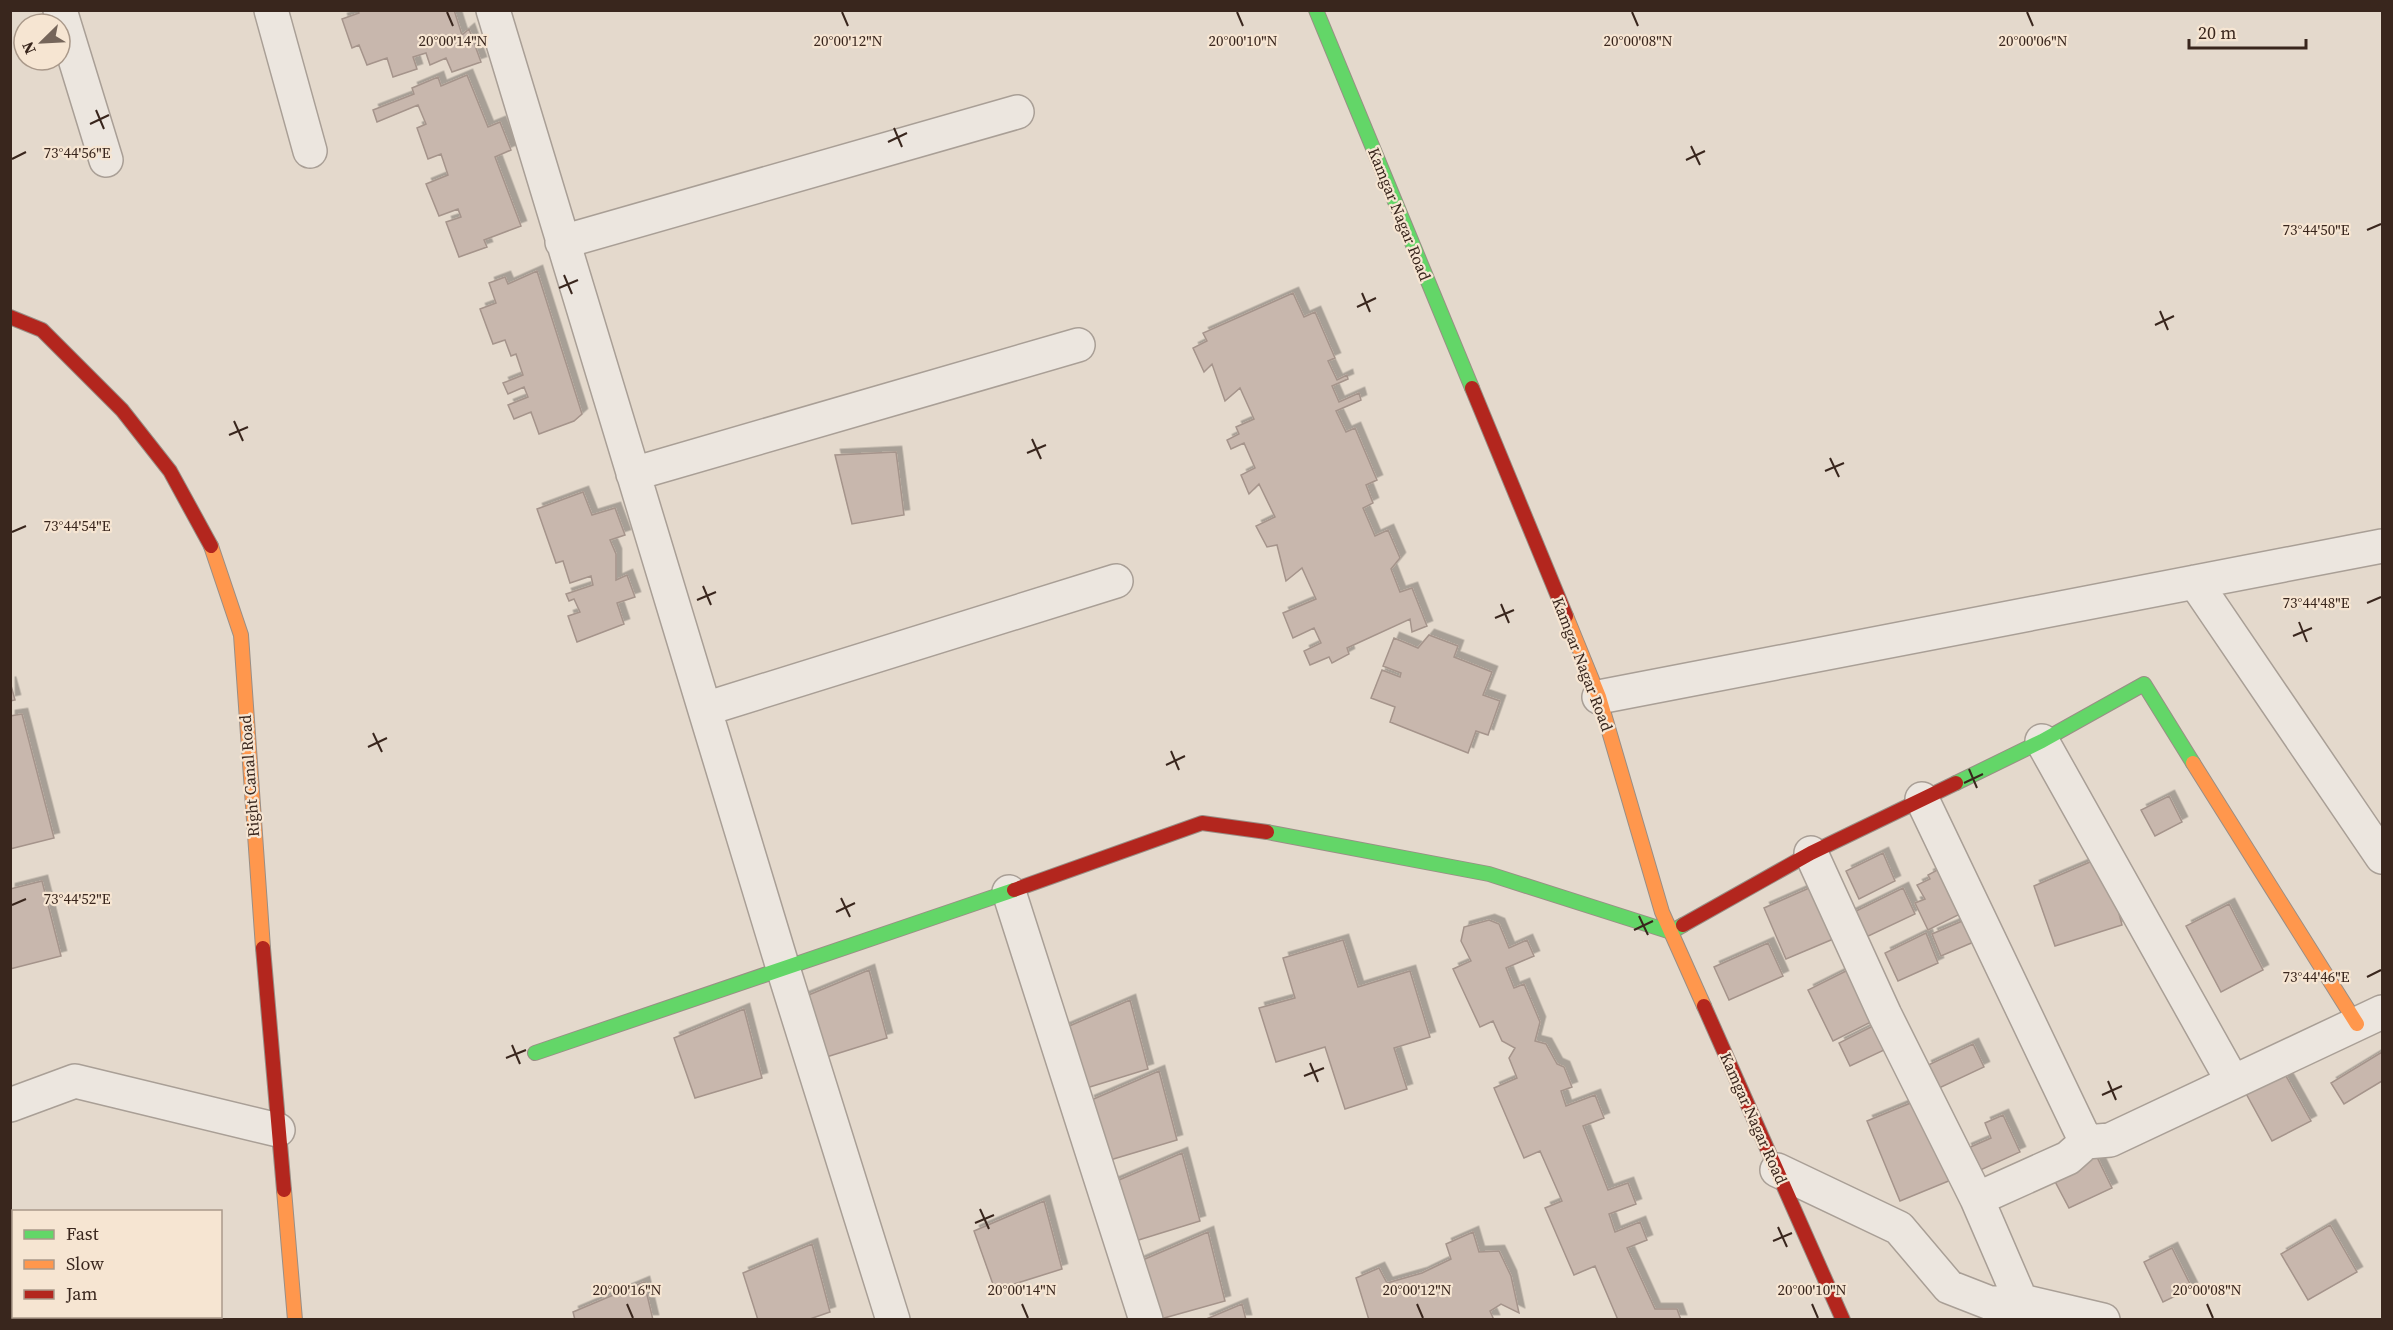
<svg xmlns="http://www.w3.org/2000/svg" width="2393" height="1330" font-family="'Source Serif 4',serif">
  <defs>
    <filter id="shadow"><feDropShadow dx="5.5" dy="-5.5" stdDeviation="0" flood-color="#0004"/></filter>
  </defs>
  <rect width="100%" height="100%" fill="#e4d9cc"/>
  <path fill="#c8b7ad" stroke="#a5948b" stroke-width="1.5" filter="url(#shadow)" d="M358 10H454L462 35 469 29 481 62 452 72 446 58 430 65 426 53 413 57 417 69 393 77 387 58 367 65 359 45 352 48 342 19 359 13Z
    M467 75 488 127 500 122 511 150 495 157 521 226 484 240 487 247 459 257 446 222 461 217 458 209 439 216 426 184 448 175 441 154 428 159 417 128 426 124 418 105 377 122 373 110 414 94 412 88 438 77 441 86Z
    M537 271 582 414 574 421 539 434 531 412 514 419 508 405 528 397 524 387 508 394 503 383 523 375 516 354 511 356 505 340 493 344 480 309 496 303 489 283 505 277 508 284Z
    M1293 293 1304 317 1315 312 1335 358 1328 361 1337 380 1347 375 1348 379 1332 386 1339 402 1359 393 1361 400 1336 411 1346 432 1355 428 1377 480 1366 485 1373 503 1363 508 1375 536 1388 530 1400 558 1391 569 1400 592 1412 588 1427 626 1412 632 1410 619 1347 648 1349 654 1332 663 1329 657 1310 665 1304 651 1321 643 1314 628 1293 638 1283 613 1316 599 1302 568 1286 581 1277 545 1267 547 1256 526 1275 517 1259 484 1249 494 1241 475 1255 468 1244 443 1231 449 1227 440 1239 434 1236 427 1254 419 1240 388 1225 401 1212 364 1204 372 1193 348 1207 341 1203 333Z
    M896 452 904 515 852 524 835 455Z
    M583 492 592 515 615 508 625 535 610 540 616 554V580L627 575 635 597 617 603 624 624 577 642 568 616 580 612 574 599 569 601 566 594 593 585 591 576 570 583 563 561 556 563 537 509Z
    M1429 635 1458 646 1454 657 1492 672 1483 695 1500 701 1488 735 1476 731 1468 753 1390 722 1395 707 1371 698 1382 670 1400 677 1401 673 1383 666 1394 638 1418 648Z
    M10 682 15 700 10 701Z
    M22 714 54 838 10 849V716Z
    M2169 796 2182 822 2155 836 2141 810Z
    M1883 853 1895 881 1859 899 1846 871Z
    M2104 856 2122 925 2055 946 2034 886Z
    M1950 863 1972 908 1928 930 1915 903 1925 899 1917 885 1930 879 1928 875Z
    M42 881 61 956 10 969V889Z
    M1816 885 1838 937 1786 959 1764 908Z
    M1903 888 1915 914 1862 939 1850 914Z
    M2229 904 2263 970 2221 992 2186 926Z
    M1974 916 1983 938 1941 956 1932 934Z
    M1489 920 1499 924 1509 948 1527 940 1534 956 1506 968 1514 988 1524 984 1540 1022 1535 1041 1546 1044 1557 1064 1564 1067 1572 1087 1561 1091 1566 1106 1595 1095 1604 1118 1583 1126 1608 1190 1628 1183 1636 1204 1609 1214 1615 1232 1640 1222 1647 1240 1627 1248 1655 1309H1677L1681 1320H1618L1595 1266 1574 1275 1545 1208 1562 1201 1540 1151 1524 1158 1494 1088 1517 1078 1509 1058 1515 1048 1502 1041 1493 1021 1480 1027 1453 969 1471 961 1461 941 1464 927Z
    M1926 933 1938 963 1898 981 1885 953Z
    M1343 940 1358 987 1410 971 1430 1037 1394 1048 1407 1089 1345 1109 1325 1047 1276 1062 1259 1008 1295 998 1283 958Z
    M1768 943 1783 976 1729 1000 1714 967Z
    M1856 966 1881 1017 1833 1041 1808 990Z
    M869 970 887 1038 820 1059 799 999Z
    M1130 1000 1148 1069 1080 1090 1060 1030Z
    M744 1009 762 1078 695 1098 674 1038Z
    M1885 1020 1897 1044 1850 1066 1839 1043Z
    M1973 1044 1984 1067 1937 1089 1926 1066Z
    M2382 1052V1081L2344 1104 2331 1083Z
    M2281 1067 2311 1121 2272 1141 2243 1088Z
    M1159 1071 1177 1140 1110 1160 1089 1101Z
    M1918 1100 1951 1180 1900 1201 1867 1121Z
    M2003 1115 2020 1152 1976 1172 1966 1149 1991 1138 1985 1123Z
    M2093 1149 2112 1188 2069 1208 2050 1172Z
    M1182 1153 1200 1221 1132 1242 1112 1183Z
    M1044 1201 1062 1269 995 1290 974 1231Z
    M2330 1225 2357 1272 2308 1300 2281 1254Z
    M1208 1232 1225 1301 1157 1320 1138 1262Z
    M1473 1232 1479 1252 1499 1251 1511 1276 1519 1313 1501 1304 1490 1311 1494 1320H1369L1356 1278 1379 1268 1387 1283 1422 1273 1451 1259 1446 1244Z
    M812 1244 830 1312 807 1320H758L743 1273Z
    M2172 1248 2192 1288 2163 1302 2144 1262Z
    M644 1282 653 1320H575L573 1312Z
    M1242 1304 1246 1320H1204Z"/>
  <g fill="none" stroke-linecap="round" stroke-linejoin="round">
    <defs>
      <path id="street" d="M60 10 106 160
        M271 10 310 151
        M493 10 783 968 893 1320
        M562 242 1017 112
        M633 474 1078 345
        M2195 582 2382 857
        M1599 697 2382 546
        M705 709 1116 581
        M2042 741 2233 1082
        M1922 799 2086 1142
        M1811 853 1885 1015 1977 1199 2021 1301 2103 1320
        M1009 892 1146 1320
        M10 1105 75 1081 278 1130
        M1777 1170 1899 1228 1949 1287 1990 1303 2021 1301 2030 1318
        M1977 1199 2068 1158 2086 1142 2110 1140 2382 1012"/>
      <path id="fast" d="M1316 10 1472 388
        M1956 783 2042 741 2144 684 2193 763
        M1267 832 1489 874 1671 932 1683 925
        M535 1053 1014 890"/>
      <path id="slow" d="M211 546 241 635 263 948
        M1566 616 1599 697 1662 912 1704 1006
        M2193 763 2357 1024
        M284 1190 295 1320"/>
      <path id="jam" d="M10 317 42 330 122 410 170 471 211 546
        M1472 388 1566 616
        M1014 890 1202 823 1267 832
        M1683 925 1811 853 1956 783
        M263 948 284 1190
        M1704 1006 1843 1320"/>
    </defs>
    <use href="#street" stroke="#a99f96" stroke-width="36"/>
    <use href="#fast" stroke="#998e85" stroke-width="16"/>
    <use href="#slow" stroke="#998e85" stroke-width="16"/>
    <use href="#jam" stroke="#998e85" stroke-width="16"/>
    <use href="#street" stroke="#ece6df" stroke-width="33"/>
    <use href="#fast" stroke="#63d668" stroke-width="14"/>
    <use href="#slow" stroke="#ff974d" stroke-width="14"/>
    <use href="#jam" stroke="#b3261e" stroke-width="14"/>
  </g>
  <path fill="none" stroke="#39261d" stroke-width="2" d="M447 12 453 26M842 12 848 26M1237 12 1243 26M1632 12 1638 26M2027 12 2033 26M96 110 104 129M90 124 109 115M894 128 902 147M888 142 907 133M1691 146 1700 165M12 159 26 152M1686 160 1705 151M2367 230 2381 224M564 275 572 294M559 288 578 280M1362 293 1370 312M1357 307 1376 298M2160 311 2168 330M2155 325 2174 316M234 421 243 441M229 435 248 427M1032 439 1041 459M1027 453 1046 445M1830 458 1839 477M1825 471 1844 463M12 532 26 526M703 586 711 605M697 600 716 592M2367 603 2381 597M1501 604 1509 623M1495 618 1514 610M2299 622 2307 642M2293 636 2312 628M373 733 382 752M368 747 387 738M1171 751 1179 770M1166 765 1185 756M1969 769 1977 788M1964 783 1983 774M841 898 850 917M12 905 26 899M836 912 855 903M1639 916 1648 935M1634 930 1653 921M2367 977 2381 970M512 1045 520 1064M506 1058 526 1050M1310 1063 1318 1082M1304 1076 1324 1068M2108 1081 2116 1100M2102 1095 2122 1086M980 1209 989 1229M975 1223 994 1215M1778 1227 1787 1247M1773 1241 1792 1233M627 1304 633 1318M1022 1304 1028 1318M1417 1304 1423 1318M1812 1304 1818 1318M2207 1304 2213 1318"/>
  <g text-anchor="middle" stroke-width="4.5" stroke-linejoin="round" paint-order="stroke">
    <g font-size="16" fill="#39261d" stroke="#f6e5d2">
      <text transform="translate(1400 214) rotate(68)" y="6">Kamgar Nagar Road</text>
      <text transform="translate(1583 664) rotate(69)" y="6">Kamgar Nagar Road</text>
      <text transform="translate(249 776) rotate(-94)" y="6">Right Canal Road</text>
      <text transform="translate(1754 1118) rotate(66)" y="6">Kamgar Nagar Road</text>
    </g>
  </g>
  <g font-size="15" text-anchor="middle" fill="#39261d" stroke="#f6e5d2" stroke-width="4.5" stroke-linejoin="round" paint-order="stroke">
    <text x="453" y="46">20°00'14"N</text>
    <text x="848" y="46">20°00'12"N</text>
    <text x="1243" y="46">20°00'10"N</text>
    <text x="1638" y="46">20°00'08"N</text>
    <text x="2033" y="46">20°00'06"N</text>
    <text x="77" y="158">73°44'56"E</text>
    <text x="2316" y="235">73°44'50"E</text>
    <text x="77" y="531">73°44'54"E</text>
    <text x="2316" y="608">73°44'48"E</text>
    <text x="77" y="904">73°44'52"E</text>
    <text x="2316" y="982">73°44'46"E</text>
    <text x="627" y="1295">20°00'16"N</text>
    <text x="1022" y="1295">20°00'14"N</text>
    <text x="1417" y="1295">20°00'12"N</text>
    <text x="1812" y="1295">20°00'10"N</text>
    <text x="2207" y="1295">20°00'08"N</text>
  </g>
  <rect width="2393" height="1330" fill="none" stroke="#39261d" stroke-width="24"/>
  <rect x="12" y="1210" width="210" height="108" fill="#f6e5d2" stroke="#aa998a" stroke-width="1.5"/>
  <rect x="24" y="1230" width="30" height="9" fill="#63d668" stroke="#aa998a" stroke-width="1.5"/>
  <text x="66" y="1240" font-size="18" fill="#39261d">Fast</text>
  <rect x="24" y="1260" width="30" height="9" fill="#ff974d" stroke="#aa998a" stroke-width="1.5"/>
  <text x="66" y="1270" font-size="18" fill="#39261d">Slow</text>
  <rect x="24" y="1290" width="30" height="9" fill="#b3261e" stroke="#aa998a" stroke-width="1.5"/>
  <text x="66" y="1300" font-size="18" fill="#39261d">Jam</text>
  <g transform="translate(42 42) rotate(246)"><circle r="28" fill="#f6e5d2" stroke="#aa998a" stroke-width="1.5"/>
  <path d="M0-4.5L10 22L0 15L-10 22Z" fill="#75655a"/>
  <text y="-9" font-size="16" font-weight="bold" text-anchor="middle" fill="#39261d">N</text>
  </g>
  <path d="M2189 39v9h117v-9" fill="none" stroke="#39261d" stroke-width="3"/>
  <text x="2198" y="39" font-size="18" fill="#39261d" stroke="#f6e5d2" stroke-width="4.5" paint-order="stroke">20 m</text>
</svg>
